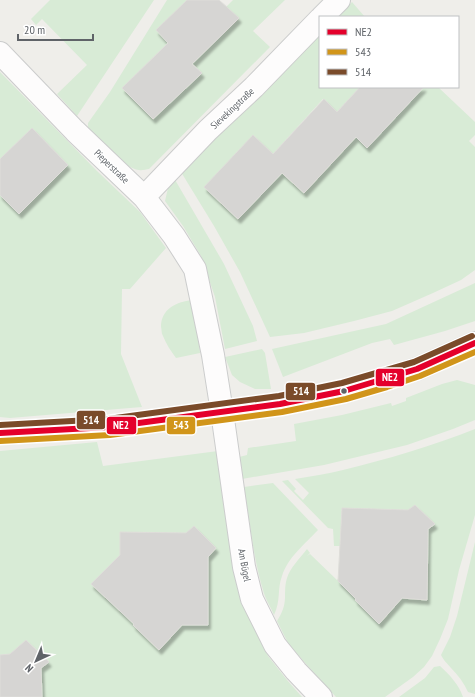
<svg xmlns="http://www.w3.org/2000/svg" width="475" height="697" font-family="'PT Sans Narrow',sans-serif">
  <defs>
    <filter id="shadow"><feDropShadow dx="2.5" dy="4.5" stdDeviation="1" flood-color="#0004"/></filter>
  </defs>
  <rect width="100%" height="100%" fill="#efeeea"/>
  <path fill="#d8ebd6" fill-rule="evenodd" d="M50 0H154L77 116 57 94 87 65 42 19 36 25 31 19Z
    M167 0H187L168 43 122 88 153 119 202 73 192 64 239 19 226 7 233 0H285L253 31 270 47 149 169C146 169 142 171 139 170 124 169 99 139 88 127V123L110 92Z
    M352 2 365 17H337Z
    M320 33V87H360L337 112 323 99 273 154 204 187 238 219 282 173 304 193 356 137 367 148 415 97 404 87H438L475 122V135L469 141 475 147V270L461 280 433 293 392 311 354 321 304 333 270 337 240 272 214 226 181 172Z
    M0 72 97 171 140 212 166 248 130 289H122L121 354 142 407 10 418 0 417V195L19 214 68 165 32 128 0 159Z
    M174 178 224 264 253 326 257 341 225 349 215 297 201 256 183 226 165 201 168 188Z
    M475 283V321L445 331 394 345 390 339 372 343 283 377 272 349 386 324Z
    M192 300 199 341 200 353 176 358C171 351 166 344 163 336 161 333 162 330 161 327 161 309 176 302 192 300Z
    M262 349 265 353 271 389H255L240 382 232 375 225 357Z
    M457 380 475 385V420L453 429 407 445 324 465 242 479 239 457 247 455 248 448 296 441 294 424 342 415 391 403 392 406 406 401V398L442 384Z
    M475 429V515L459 570 448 619 440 639 432 656 424 667 413 677 385 697H336L306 664 288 643 277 621C282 613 285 606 285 597 285 590 285 584 287 578 290 568 300 558 307 549L310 553 307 556 310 554 337 580 341 576 360 595 355 600 379 624 393 597 427 600 428 529 435 524 415 505 408 510 342 508 340 546H334L333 529 328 528 282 481 288 480 296 489 294 491 303 500 309 493 295 479C311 476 327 474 343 470 388 459 432 446 475 429Z
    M97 442 103 466 218 451 221 476V488L233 568 268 656 287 680 302 697H42L32 676 49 661 26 640 10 654 0 655V451ZM194 526 216 548 208 557V624L162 616 168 640 159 650 133 625 139 619 114 605 92 584 120 570V532L186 533Z
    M273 483 318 530C305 544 288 557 282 576 277 589 281 601 274 615 271 607 265 599 263 590 253 557 250 522 244 487Z
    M475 542V694L468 692C464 683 458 675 451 668 447 663 444 661 441 655L450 637 457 616Z
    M440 666C450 675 459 685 463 697H399L425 678 434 667Z"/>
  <path fill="#d6d5d3" stroke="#deddd9" filter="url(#shadow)" d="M187 0H219L239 18 192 64 202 73 153 119 122 88 168 43 156 30Z
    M360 87H424L367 148 356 137 304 193 282 173 238 219 204 187 253 135 273 154 324 99 337 112Z
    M32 128 68 165 19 214 0 195V159Z
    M415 505 435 524 428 529 427 600 402 598 379 624 355 600 356 599 338 581 342 508 408 510Z
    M194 526 216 548 208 557V625H182L159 650 133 625 134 624 91 584 120 555V532L186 533Z
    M26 640 49 662 41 668 42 697H0V655L10 654Z"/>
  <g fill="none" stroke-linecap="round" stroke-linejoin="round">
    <defs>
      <path id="minor" d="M322 17 339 0
        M0 53 75 131 144 197 174 236 195 269 213 355 222 412 244 567 252 599 275 645 296 671 321 697
        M144 197 208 130 254 87 320 19
        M0 433 109 427 280 404 344 391 385 379 417 369 475 343"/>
    </defs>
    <use href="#minor" stroke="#cbcccc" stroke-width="24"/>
    <use href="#minor" stroke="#fdfcfc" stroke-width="22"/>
    <defs>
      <path id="bus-1" d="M0 433 109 427 280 404 344 391 417 369 475 343"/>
      <path id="bus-2" d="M0 441 110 435 282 412 346 399 387 387 420 376 475 352"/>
      <path id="bus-3" d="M0 425 108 419 279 396 342 383 414 362 472 336"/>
    </defs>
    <use href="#bus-1" stroke="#fff" stroke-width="9"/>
    <use href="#bus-2" stroke="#fff" stroke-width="9"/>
    <use href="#bus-3" stroke="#fff" stroke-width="9"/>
    <use href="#bus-1" stroke="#e4002b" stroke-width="6"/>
    <use href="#bus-2" stroke="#d1951a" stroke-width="6"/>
    <use href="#bus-3" stroke="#7a4b2a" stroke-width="6"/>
  </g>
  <circle fill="#5f6368" stroke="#fff" stroke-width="1.5" cx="344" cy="391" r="3.5"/>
  <g text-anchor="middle" stroke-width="3" stroke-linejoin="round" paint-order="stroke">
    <g font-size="10" fill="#5f6368" stroke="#fff">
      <text transform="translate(232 108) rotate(-43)" y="4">Sievekingstraße</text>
      <text transform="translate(112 166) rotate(44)" y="4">Pieperstraße</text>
      <text transform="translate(245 565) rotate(79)" y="4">Am Bügel</text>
    </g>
  </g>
  <g stroke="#fff" stroke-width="1.5">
    <rect x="375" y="368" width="30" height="19" rx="4" fill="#e4002b"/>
    <rect x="285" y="382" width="31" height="19" rx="4" fill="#7a4b2a"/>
    <rect x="76" y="410" width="30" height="20" rx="4" fill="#7a4b2a"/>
    <rect x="106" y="416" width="31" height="19" rx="4" fill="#e4002b"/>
    <rect x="166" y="416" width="30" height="19" rx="4" fill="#d1951a"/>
  </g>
  <g font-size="11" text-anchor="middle" font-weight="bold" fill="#fff">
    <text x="390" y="381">NE2</text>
    <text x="301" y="395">514</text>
    <text x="91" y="424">514</text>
    <text x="121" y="429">NE2</text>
    <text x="181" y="429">543</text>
  </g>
  <rect x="319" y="16" width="140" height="72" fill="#ffffff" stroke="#bfc1c3"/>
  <rect x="327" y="29" width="20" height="6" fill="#e4002b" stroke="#bfc1c3"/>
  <text x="355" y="36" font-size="12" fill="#5f6368">NE2</text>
  <rect x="327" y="49" width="20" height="6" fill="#d1951a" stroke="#bfc1c3"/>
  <text x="355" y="56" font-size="12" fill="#5f6368">543</text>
  <rect x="327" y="69" width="20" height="6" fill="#7a4b2a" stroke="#bfc1c3"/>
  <text x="355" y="76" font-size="12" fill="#5f6368">514</text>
  <g transform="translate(36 661) rotate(224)" stroke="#ffffff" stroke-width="3" paint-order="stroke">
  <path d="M0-3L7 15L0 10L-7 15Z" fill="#5f6368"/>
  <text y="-6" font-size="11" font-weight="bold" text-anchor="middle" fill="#5f6368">N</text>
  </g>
  <path d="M18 34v6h75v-6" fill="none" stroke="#5f6368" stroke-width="2"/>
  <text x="24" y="34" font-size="12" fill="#5f6368" stroke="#ffffff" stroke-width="3" paint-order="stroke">20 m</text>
</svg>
